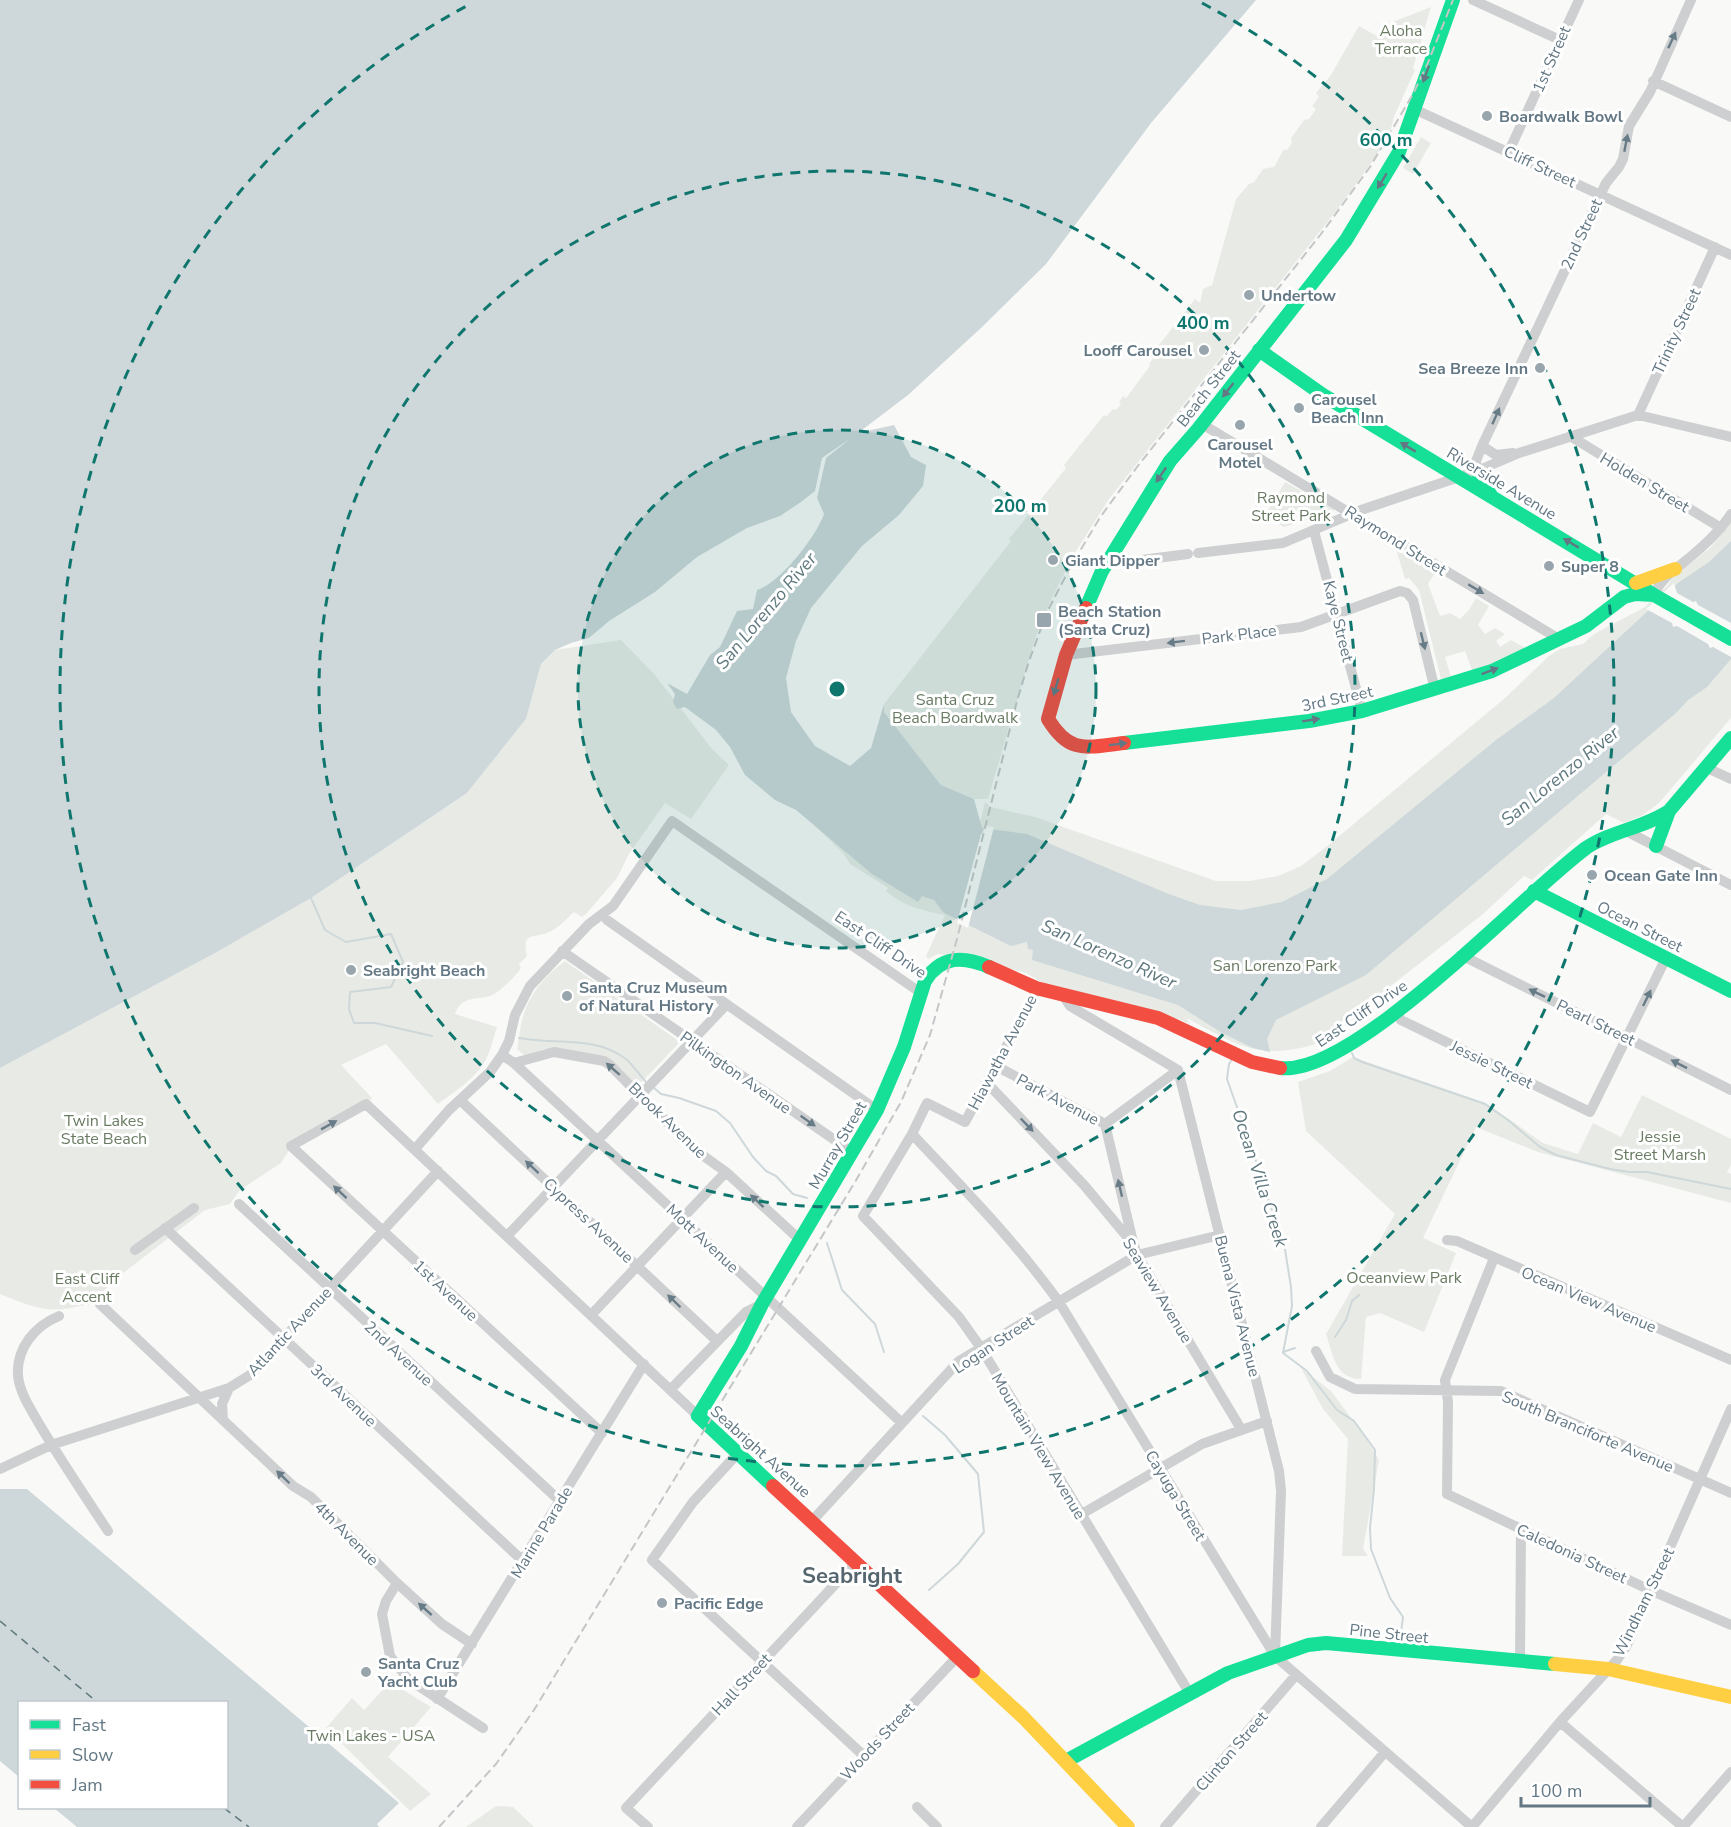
<svg xmlns="http://www.w3.org/2000/svg" width="1731" height="1827" font-family="'Nunito Sans',sans-serif">
  <rect width="100%" height="100%" fill="#f9f9f8"/>
  <path fill="#e8ebe5" d="M1431 7 1413 68 1415 70 1393 119C1394 136 1352 190 1340 206L1109 499 1073 556 1050 602 1035 639 988 799H974L941 785 884 712V704L1008 545 1011 541 1009 539 1066 468 1064 465 1104 415 1106 417 1113 409 1116 410 1121 404 1119 402 1123 396 1126 398 1150 366 1149 364 1155 356 1152 354 1195 299 1200 303 1203 289 1212 285 1236 199 1249 184 1254 182 1263 169 1274 167 1284 149 1287 150 1292 143 1291 138 1304 120 1309 119 1316 109 1312 106 1319 97 1316 93 1331 75 1359 26 1377 36 1385 25Z
    M1421 137 1431 143 1413 174 1403 168Z
    M1285 482 1334 509V512L1284 527 1265 516Z
    M1731 522V718L1659 803 1643 815 1624 823 1606 814 1532 880 1524 876 1483 914 1316 1044C1260 1061 1235 1045 1187 1018L1190 1024 1181 1020 1045 984 1026 973 974 959 938 954 928 959 926 956 945 915C923 911 903 906 886 891L888 888 850 864 843 853 813 824 735 756 741 751 956 860 981 819 985 802 991 807 1035 817 1216 881H1250L1278 876 1301 866 1326 847 1505 698 1549 656 1560 649 1583 644 1594 634 1645 607 1667 586 1675 575 1710 548Z
    M1396 549 1435 573 1428 584 1440 616 1450 613 1460 619 1469 610 1476 598 1489 606 1478 625 1485 634 1495 628 1505 634 1496 641 1500 647 1511 640 1525 648 1495 663 1472 670 1465 651 1445 657 1451 677 1441 679 1419 590 1409 578 1405 579Z
    M621 640 655 675 712 749 729 765 691 819 665 803 629 854 617 878 586 914 582 917 574 912C566 919 558 929 547 933 531 938 522 933 527 956L519 964 521 968C517 975 498 994 490 996 475 1000 461 996 455 1014L497 1027C493 1039 490 1053 484 1063 473 1080 454 1092 438 1104L386 1044 341 1065 372 1098 366 1104 291 1147 281 1163 240 1190 230 1204 205 1210 127 1270 108 1285 101 1305C87 1303 77 1307 64 1309 41 1312 21 1302 0 1294V1068L217 952 311 898 467 793 526 719 541 664 555 650Z
    M565 961 680 1042 637 1087 599 1057 544 1049 525 1056 517 1049C519 1041 519 1033 521 1025 526 998 543 977 565 961Z
    M1353 1057 1486 1103 1543 1143 1578 1154 1593 1123 1621 1137 1642 1095 1731 1139V1165L1727 1172 1731 1174V1203L1538 1152 1476 1127 1423 1238 1456 1253 1424 1332 1380 1313 1366 1317 1361 1379C1335 1379 1333 1354 1326 1334L1395 1214 1306 1131 1298 1082 1330 1071Z
    M1301 1368 1331 1391 1361 1431 1379 1460 1363 1549 1368 1556H1342L1348 1439 1323 1409Z
    M390 1682 431 1707 388 1757 431 1794 410 1811 326 1728 352 1698 364 1710Z
    M496 1806 513 1807 534 1827H466Z"/>
  <path fill="#ced7d9" d="M0 0H1256L1151 123 1046 264 981 328 908 395 858 433 894 425 911 457 926 465 923 486 899 515 862 546 811 608 796 641 786 678 791 712 815 746 850 766 871 748 884 704V712L941 785 974 799 982 828 1027 834 1166 893 1200 905 1241 910 1282 902 1327 879 1496 740 1554 698 1678 583 1709 562 1731 541V659L1707 687 1688 700 1676 713 1366 975 1276 1020 1267 1039 1270 1052 1253 1048 1222 1033 1178 1005 1032 960 1033 950 1028 949 1027 942 1011 946 944 913 934 900 922 896 918 902 872 874 796 810 775 800 745 775 730 747 716 730 685 707 677 709 673 702 675 694 667 683 687 694 710 655 720 647 737 611 753 609 757 590C780 583 816 537 824 514L817 498 826 458 851 438 822 458 815 491 801 502 780 516 747 528 697 557 655 592 609 621 589 638 571 643 555 650 541 664 526 719 467 793 311 898 217 952 0 1068Z
    M0 1489H27L399 1803 377 1824 379 1827H77L54 1808H226V1702H20L19 1777 0 1761Z"/>
  <path fill="#f9f9f8" d="M1674 583 1677 593 1693 602 1696 601 1698 605 1731 623V657L1713 647 1710 648 1708 644 1677 626 1673 627 1672 623 1646 609Z
    M985 826 994 827 968 928 957 923 981 834H982Z"/>
  <g fill="none" stroke-linecap="round" stroke-linejoin="round">
    <path stroke="#ced7d9" stroke-width="2" d="M311 898 325 930 346 942 391 934 403 962 391 987 350 992 349 1009 354 1023H375L432 1036
      M519 1038C555 1045 595 1035 626 1059 632 1064 641 1077 648 1084
      M1352 1053 1354 1058 1362 1062 1485 1104 1508 1120 1540 1147 1556 1155 1610 1169 1629 1172H1647L1731 1189
      M1232 1059 1229 1064 1227 1079 1261 1175 1269 1202 1283 1237 1291 1287 1292 1306 1283 1353 1307 1371 1337 1410 1354 1421 1375 1450 1374 1489 1370 1528 1371 1549 1390 1598 1403 1617 1401 1632
      M653 1087 661 1094 679 1098 716 1111 730 1123 753 1157 766 1171 776 1176 793 1194 807 1198
      M827 1243 842 1290 875 1324 884 1352
      M1335 1337 1346 1320 1352 1301 1359 1295
      M1283 1352 1295 1348
      M923 1416 945 1435 978 1474 984 1532 958 1564 929 1590"/>
    <path stroke="#5e787e" stroke-width="1.5" stroke-dasharray="8 6" stroke-linecap="butt" d="M0 1621 97 1702
      M224 1808 249 1827"/>
    <path stroke="#cecfd0" stroke-width="10" d="M1473 0 1560 40
      M1653 81 1731 117
      M1414 109 1731 255
      M1509 151 1579 0
      M1638 415 1715 247
      M1202 424 1559 639
      M1570 436 1721 528
      M1482 446 1496 455 1513 453
      M1477 471 1476 461 1482 446 1606 183 1619 167 1623 159 1629 126 1650 92 1691 0
      M1314 531 1362 711
      M1198 553 1283 543 1361 510 1477 471 1519 453 1638 415 1731 437
      M1108 559 1118 563 1188 554
      M1654 595C1660 579 1676 569 1689 558 1705 545 1720 531 1731 514
      M1066 655 1301 627 1400 591 1407 593 1413 600 1435 690
      M1707 768 1731 779
      M1626 831 1731 885
      M603 915 607 920 877 1110
      M562 951 852 1152
      M1461 955 1731 1090
      M1036 988 1034 996 965 1122 927 1103 912 1134 863 1216 959 1317 981 1348 1190 1694
      M1062 994 1070 1006 1178 1070 1279 1471 1281 1491 1275 1655
      M1396 1013 1401 1020 1590 1112 1666 958
      M502 1055 514 1063 902 1423
      M514 1063 554 1052 604 1061 610 1065 649 1105 705 1157 726 1172 800 1240
      M996 1066 1105 1124 1133 1242
      M987 1083 1084 1185 1134 1245 1137 1255 1241 1429
      M460 1100 717 1341
      M1105 1124 1178 1070
      M912 1134C963 1188 1015 1241 1059 1302L1275 1656 1472 1827
      M415 1149 449 1110 490 1072 502 1055 509 1041 515 1015 530 986 589 924 613 906 672 821 921 993
      M239 1204 560 1501
      M165 1228 523 1561
      M507 1236 726 1005
      M1447 1240 1457 1241 1731 1360
      M135 1250 194 1208
      M1494 1258 1445 1380 1448 1402 1447 1494 1652 1591 1731 1625
      M100 1304 293 1486 311 1497 397 1583 442 1624 472 1644
      M592 1314 726 1172
      M59 1316C35 1326 16 1348 18 1376 20 1393 30 1408 38 1422 60 1459 84 1495 108 1531
      M1316 1351 1330 1377 1355 1389 1501 1391 1731 1493
      M670 1390 746 1312 762 1304
      M223 1420 222 1404 229 1388
      M602 1433 291 1146 366 1104 698 1416
      M738 1453 693 1502 652 1560 863 1755
      M0 1469 51 1445 229 1388 250 1375 438 1171
      M1080 1515 1202 1444 1267 1421
      M812 1521 959 1361 1137 1255 1220 1235
      M397 1583 386 1601 382 1614 390 1656 408 1679 483 1728
      M1520 1661 1521 1529
      M437 1699 644 1364
      M1560 1722 1683 1827
      M917 1807 937 1827
      M648 1827 626 1808 856 1562
      M797 1827 957 1657
      M1165 1827 1296 1675
      M1321 1827 1385 1752
      M1472 1827 1560 1722 1617 1660 1626 1647 1731 1409
      M1683 1827 1731 1772"/>
    <path stroke="#16e098" stroke-width="14" d="M1259 350 1323 395 1654 595 1731 639
      M1477 471 1490 493
      M1086 608 1102 571 1170 461 1198 429 1346 240 1399 152 1453 0
      M1124 743 1309 721 1362 711 1492 671 1586 626 1624 597 1635 594 1654 595
      M1656 846 1669 811
      M1534 891 1731 991
      M1280 1068C1354 1077 1522 895 1586 848 1611 831 1644 828 1669 811L1731 738
      M773 1486 698 1416 741 1346 762 1304 877 1110 904 1047 925 981C941 955 964 956 989 967
      M1066 1761 1228 1673 1308 1645 1326 1643 1555 1664"/>
    <path stroke="#ffcf43" stroke-width="14" d="M1636 583 1675 569
      M1555 1664 1608 1669 1731 1697
      M973 1671 1023 1717 1128 1827"/>
    <path stroke="#f24e42" stroke-width="14" d="M1086 608 1066 655 1048 719C1070 755 1086 747 1124 743
      M989 967 1036 988 1158 1018 1252 1062 1280 1068
      M773 1486 973 1671"/>
    <path stroke="#c4c6c7" stroke-width="2" stroke-dasharray="9 4.5" stroke-linecap="butt" d="M439 1827 496 1764 534 1710 855 1182 901 1102 930 1035 957 939 1017 701 1029 661 1047 612 1072 564 1101 516 1137 467 1321 234 1370 167 1413 94 1427 65 1453 0"/>
  </g>
  <defs><path id="oneway-solid" d="M-6-.8H1V-3.2L6.5 0L1 3.2V.8H-6Z" transform="scale(1.5)"/></defs>
  <g fill="#687c88">
    <use href="#oneway-solid" transform="translate(1672 40) rotate(-65)"/>
    <use href="#oneway-solid" transform="translate(1626 143) rotate(-79)"/>
    <use href="#oneway-solid" transform="translate(1496 416) rotate(-66)"/>
    <use href="#oneway-solid" transform="translate(1476 589) rotate(31)"/>
    <use href="#oneway-solid" transform="translate(1423 641) rotate(76)"/>
    <use href="#oneway-solid" transform="translate(1176 642) rotate(173)"/>
    <use href="#oneway-solid" transform="translate(1537 993) rotate(-154)"/>
    <use href="#oneway-solid" transform="translate(1647 998) rotate(-64)"/>
    <use href="#oneway-solid" transform="translate(1679 1064) rotate(-153)"/>
    <use href="#oneway-solid" transform="translate(613 1069) rotate(-139)"/>
    <use href="#oneway-solid" transform="translate(808 1121) rotate(35)"/>
    <use href="#oneway-solid" transform="translate(329 1125) rotate(-29)"/>
    <use href="#oneway-solid" transform="translate(1027 1125) rotate(46)"/>
    <use href="#oneway-solid" transform="translate(532 1167) rotate(-137)"/>
    <use href="#oneway-solid" transform="translate(1120 1188) rotate(-103)"/>
    <use href="#oneway-solid" transform="translate(340 1192) rotate(-137)"/>
    <use href="#oneway-solid" transform="translate(757 1201) rotate(-137)"/>
    <use href="#oneway-solid" transform="translate(674 1301) rotate(-136)"/>
    <use href="#oneway-solid" transform="translate(283 1477) rotate(-136)"/>
    <use href="#oneway-solid" transform="translate(425 1609) rotate(-138)"/>
  </g>
  <g fill="#637884">
    <use href="#oneway-solid" transform="translate(1426 74) rotate(110)"/>
    <use href="#oneway-solid" transform="translate(1382 181) rotate(121)"/>
    <use href="#oneway-solid" transform="translate(1228 390) rotate(128)"/>
    <use href="#oneway-solid" transform="translate(1408 447) rotate(-149)"/>
    <use href="#oneway-solid" transform="translate(1161 475) rotate(124)"/>
    <use href="#oneway-solid" transform="translate(1571 543) rotate(-149)"/>
    <use href="#oneway-solid" transform="translate(1490 671) rotate(-21)"/>
    <use href="#oneway-solid" transform="translate(1056 687) rotate(106)"/>
    <use href="#oneway-solid" transform="translate(1311 720) rotate(-9)"/>
    <use href="#oneway-solid" transform="translate(1118 744) rotate(-7)"/>
  </g>
  <circle cx="837" cy="689" r="259" fill="#0f766e" fill-opacity=".12"/>
  <g fill="none" stroke="#0f766e" stroke-width="3" stroke-dasharray="10 8">
    <circle cx="837" cy="689" r="259"/>
    <circle cx="837" cy="689" r="518"/>
    <path d="M1202 3A777 777 0 1 1 472 3"/>
  </g>
  <g fill="#98a5ad" stroke="#fff" stroke-width="2">
    <circle cx="1487" cy="116" r="6"/>
    <circle cx="1249" cy="295" r="6"/>
    <circle cx="1204" cy="350" r="6"/>
    <circle cx="1540" cy="368" r="6"/>
    <circle cx="1299" cy="408" r="6"/>
    <circle cx="1240" cy="425" r="6"/>
    <circle cx="1053" cy="560" r="6"/>
    <circle cx="1549" cy="566" r="6"/>
    <rect x="1036" y="612" width="16" height="16" rx="3"/>
    <circle cx="1592" cy="875" r="6"/>
    <circle cx="351" cy="970" r="6"/>
    <circle cx="567" cy="996" r="6"/>
    <circle cx="662" cy="1603" r="6"/>
    <circle cx="366" cy="1672" r="6"/>
  </g>
  <g text-anchor="middle" stroke-width="6" stroke-linejoin="round" paint-order="stroke">
    <g font-size="16" fill="#697b62" stroke="#fff">
      <text x="1401" y="36">Aloha<tspan x="1401" dy="18">Terrace</tspan></text>
      <text x="1291" y="503">Raymond<tspan x="1291" dy="18">Street Park</tspan></text>
      <text x="955" y="705">Santa Cruz<tspan x="955" dy="18">Beach Boardwalk</tspan></text>
      <text x="1275" y="971">San Lorenzo Park</text>
      <text x="104" y="1126">Twin Lakes<tspan x="104" dy="18">State Beach</tspan></text>
      <text x="1660" y="1142">Jessie<tspan x="1660" dy="18">Street Marsh</tspan></text>
      <text x="1404" y="1283">Oceanview Park</text>
      <text x="87" y="1284">East Cliff<tspan x="87" dy="18">Accent</tspan></text>
      <text x="371" y="1741">Twin Lakes - USA</text>
    </g>
    <g font-size="16" fill="#637884" stroke="#fff">
      <text transform="translate(1551 59) rotate(-66)" y="6">1st Street</text>
      <text transform="translate(1540 166) rotate(25)" y="6">Cliff Street</text>
      <text transform="translate(1581 234) rotate(-65)" y="6">2nd Street</text>
      <text transform="translate(1676 331) rotate(-65)" y="6">Trinity Street</text>
      <text transform="translate(1208 388) rotate(-52)" y="6">Beach Street</text>
      <text transform="translate(1645 482) rotate(31)" y="6">Holden Street</text>
      <text transform="translate(1502 483) rotate(31)" y="6">Riverside Avenue</text>
      <text transform="translate(1396 540) rotate(32)" y="6">Raymond Street</text>
      <text transform="translate(1339 621) rotate(76)" y="6">Kaye Street</text>
      <text transform="translate(1239 634) rotate(-7)" y="6">Park Place</text>
      <text transform="translate(1337 698) rotate(-12)" y="6">3rd Street</text>
      <text transform="translate(1640 926) rotate(27)" y="6">Ocean Street</text>
      <text transform="translate(881 944) rotate(34)" y="6">East Cliff Drive</text>
      <text transform="translate(1361 1013) rotate(-34)" y="6">East Cliff Drive</text>
      <text transform="translate(1596 1022) rotate(26)" y="6">Pearl Street</text>
      <text transform="translate(1002 1052) rotate(-62)" y="6">Hiawatha Avenue</text>
      <text transform="translate(1492 1064) rotate(26)" y="6">Jessie Street</text>
      <text transform="translate(736 1072) rotate(35)" y="6">Pilkington Avenue</text>
      <text transform="translate(1058 1099) rotate(28)" y="6">Park Avenue</text>
      <text transform="translate(668 1120) rotate(44)" y="6">Brook Avenue</text>
      <text transform="translate(837 1145) rotate(-60)" y="6">Murray Street</text>
      <text transform="translate(589 1220) rotate(43)" y="6">Cypress Avenue</text>
      <text transform="translate(703 1238) rotate(43)" y="6">Mott Avenue</text>
      <text transform="translate(446 1290) rotate(43)" y="6">1st Avenue</text>
      <text transform="translate(1158 1290) rotate(59)" y="6">Seaview Avenue</text>
      <text transform="translate(1589 1299) rotate(23)" y="6">Ocean View Avenue</text>
      <text transform="translate(1238 1306) rotate(76)" y="6">Buena Vista Avenue</text>
      <text transform="translate(289 1331) rotate(-47)" y="6">Atlantic Avenue</text>
      <text transform="translate(993 1344) rotate(-33)" y="6">Logan Street</text>
      <text transform="translate(399 1353) rotate(43)" y="6">2nd Avenue</text>
      <text transform="translate(344 1395) rotate(43)" y="6">3rd Avenue</text>
      <text transform="translate(1588 1431) rotate(23)" y="6">South Branciforte Avenue</text>
      <text transform="translate(1039 1446) rotate(59)" y="6">Mountain View Avenue</text>
      <text transform="translate(761 1451) rotate(42)" y="6">Seabright Avenue</text>
      <text transform="translate(1176 1495) rotate(59)" y="6">Cayuga Street</text>
      <text transform="translate(541 1532) rotate(-59)" y="6">Marine Parade</text>
      <text transform="translate(347 1533) rotate(45)" y="6">4th Avenue</text>
      <text transform="translate(1572 1553) rotate(25)" y="6">Caledonia Street</text>
      <text transform="translate(1643 1602) rotate(-64)" y="6">Windham Street</text>
      <text transform="translate(1389 1633) rotate(6)" y="6">Pine Street</text>
      <text transform="translate(741 1684) rotate(-47)" y="6">Hall Street</text>
      <text transform="translate(877 1741) rotate(-47)" y="6">Woods Street</text>
      <text transform="translate(1231 1751) rotate(-49)" y="6">Clinton Street</text>
    </g>
    <g font-size="16" font-weight="bold" fill="#637884" stroke="#fff" text-anchor="start">
      <text x="1499" y="122">Boardwalk Bowl</text>
      <text x="1261" y="301">Undertow</text>
      <text x="1192" y="356" text-anchor="end">Looff Carousel</text>
      <text x="1528" y="374" text-anchor="end">Sea Breeze Inn</text>
      <text x="1311" y="405">Carousel<tspan x="1311" dy="18">Beach Inn</tspan></text>
      <text x="1240" y="450" text-anchor="middle">Carousel<tspan x="1240" dy="18">Motel</tspan></text>
      <text x="1065" y="566">Giant Dipper</text>
      <text x="1561" y="572">Super 8</text>
      <text x="1058" y="617">Beach Station<tspan x="1058" dy="18">(Santa Cruz)</tspan></text>
      <text x="1604" y="881">Ocean Gate Inn</text>
      <text x="363" y="976">Seabright Beach</text>
      <text x="579" y="993">Santa Cruz Museum<tspan x="579" dy="18">of Natural History</tspan></text>
      <text x="674" y="1609">Pacific Edge</text>
      <text x="378" y="1669">Santa Cruz<tspan x="378" dy="18">Yacht Club</tspan></text>
    </g>
    <g font-size="18" font-style="italic" fill="#5e787e" stroke="#fff">
      <text transform="translate(766 611) rotate(-50)" y="6">San Lorenzo River</text>
      <text transform="translate(1560 776) rotate(-39)" y="6">San Lorenzo River</text>
      <text transform="translate(1109 954) rotate(24)" y="6">San Lorenzo River</text>
      <text transform="translate(1260 1178) rotate(72)" y="6">Ocean Villa Creek</text>
    </g>
    <g font-size="22" font-weight="bold" fill="#55666f" stroke="#fff">
      <text x="852" y="1583">Seabright</text>
    </g>
  </g>
  <circle cx="837" cy="689" r="9" fill="#0f766e" stroke="#fff" stroke-width="3"/>
  <g font-size="18" text-anchor="middle" font-weight="bold" fill="#0f766e" stroke="#fff" stroke-width="6" stroke-linejoin="round" paint-order="stroke">
    <text x="1386" y="146">600 m</text>
    <text x="1203" y="329">400 m</text>
    <text x="1020" y="512">200 m</text>
  </g>
  <rect x="18" y="1701" width="210" height="108" fill="#ffffff" stroke="#c1c9ce" stroke-width="1.5"/>
  <rect x="30" y="1720" width="30" height="9" fill="#16e098" stroke="#c1c9ce" stroke-width="1.5"/>
  <text x="72" y="1731" font-size="18" fill="#637884">Fast</text>
  <rect x="30" y="1750" width="30" height="9" fill="#ffcf43" stroke="#c1c9ce" stroke-width="1.5"/>
  <text x="72" y="1761" font-size="18" fill="#637884">Slow</text>
  <rect x="30" y="1780" width="30" height="9" fill="#f24e42" stroke="#c1c9ce" stroke-width="1.5"/>
  <text x="72" y="1791" font-size="18" fill="#637884">Jam</text>
  <path d="M1521 1797v9h129v-9" fill="none" stroke="#637884" stroke-width="3"/>
  <text x="1530" y="1797" font-size="18" fill="#637884" stroke="#ffffff" stroke-width="4.5" paint-order="stroke">100 m</text>
</svg>
